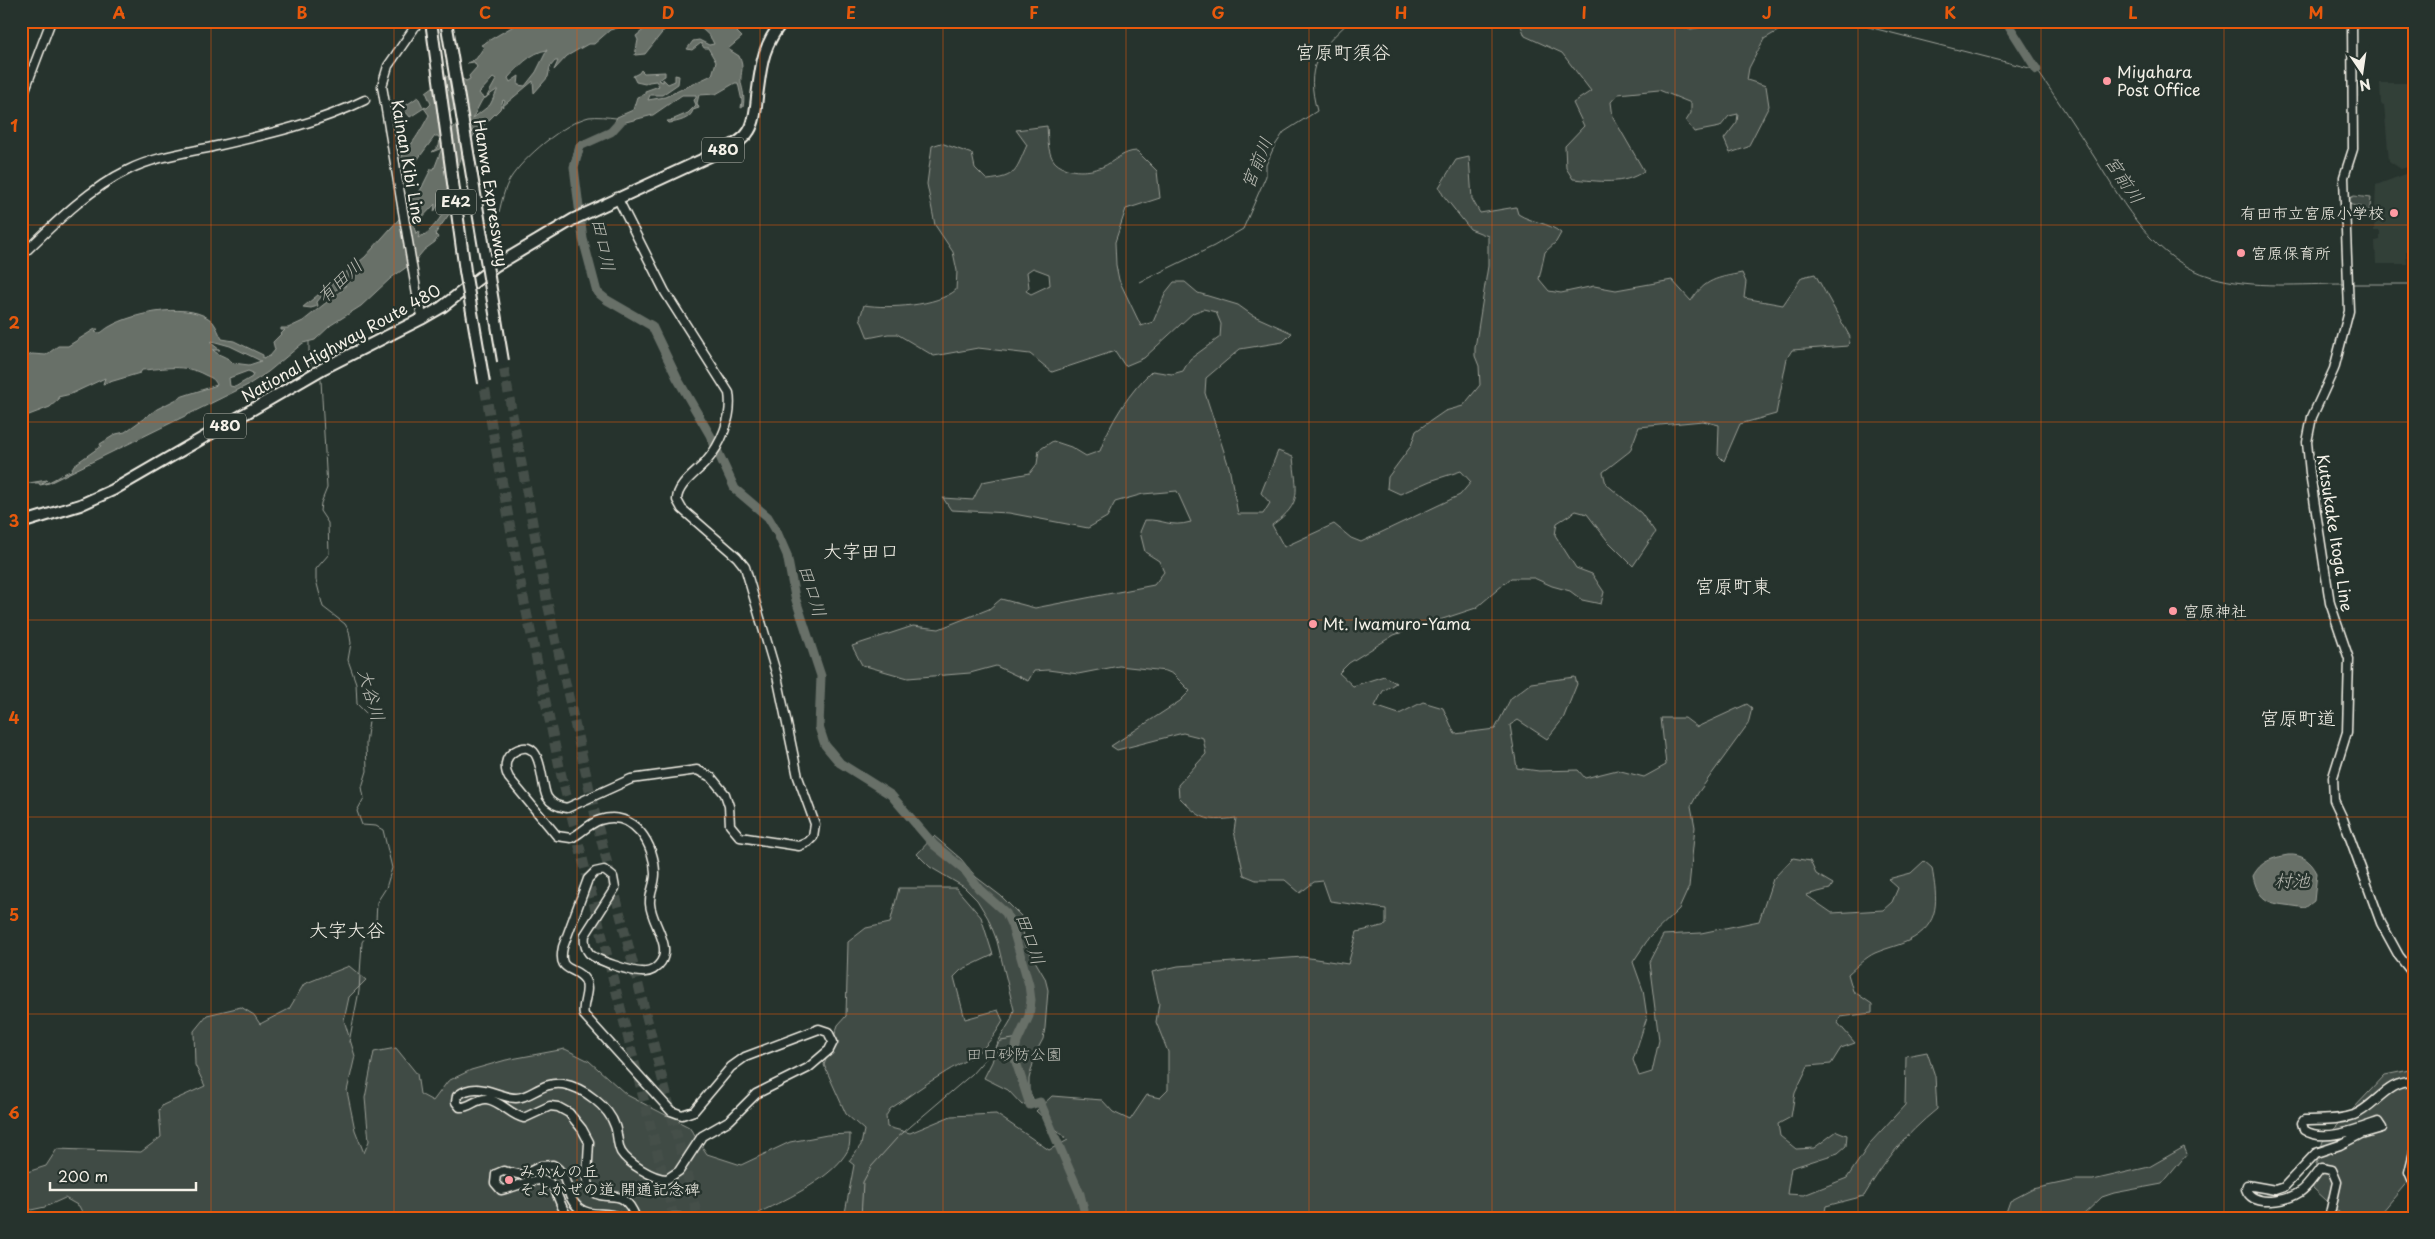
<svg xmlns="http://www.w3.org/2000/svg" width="2435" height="1239" font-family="'Playpen Sans','Klee One',sans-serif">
  <rect width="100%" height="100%" fill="#26332d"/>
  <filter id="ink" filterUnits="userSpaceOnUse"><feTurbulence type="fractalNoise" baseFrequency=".02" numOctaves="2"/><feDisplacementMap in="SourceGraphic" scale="10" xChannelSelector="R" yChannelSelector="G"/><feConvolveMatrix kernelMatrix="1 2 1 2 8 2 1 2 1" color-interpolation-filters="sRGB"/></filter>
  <g filter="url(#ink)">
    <path fill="#333f39" d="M2380 83H2414V165L2401 169 2389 161 2384 105 2381 104Z
      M2414 171V251L2406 252 2407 264H2376L2375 241 2380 240V231H2374L2376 185Z"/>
    <path fill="#414b45" stroke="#9a9e96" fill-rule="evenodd" d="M1530 21H1651L1691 29 1738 21H1795L1764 39 1749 68 1747 80 1766 86 1769 106 1748 147 1730 153 1724 139 1737 122 1738 114 1729 116 1720 127 1694 132 1686 121 1691 113V103L1659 90 1618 94 1611 102 1613 117 1644 171C1623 186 1599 181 1573 179L1566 168 1565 146 1584 126 1573 103 1591 91 1562 53 1525 36 1521 26Z
      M1047 126C1048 136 1047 152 1054 161 1064 173 1088 173 1102 167 1114 162 1123 151 1137 151L1157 171 1160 198 1126 209 1115 242 1116 265 1119 280 1141 326 1153 322 1166 292 1174 282H1185L1198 293 1238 305 1252 315 1292 333 1283 342 1240 349 1206 378 1205 393 1229 467 1238 514H1263L1270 503 1261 493 1278 451 1293 457C1296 491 1304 503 1272 525L1284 547 1334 524 1351 538 1361 542 1460 495 1471 482 1461 471 1430 481 1400 494 1387 488 1388 477 1411 446 1416 431 1445 411 1463 406 1480 385 1479 366 1475 356V348L1488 266V236L1470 229 1443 195 1439 187 1456 160 1469 157 1472 199 1480 213 1516 207 1518 214C1532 223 1548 222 1561 233L1556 242 1545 252 1539 279 1549 291 1561 293 1594 286 1616 290 1672 280 1691 301C1705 279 1717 278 1742 273L1746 282 1744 298 1783 305 1802 277 1815 274 1850 337 1848 346 1792 350 1787 358 1776 414 1740 424 1724 461 1718 455 1719 425 1703 421 1639 427 1630 451 1603 472 1606 484 1641 513 1655 533 1633 566 1607 540 1587 514 1576 511 1557 523 1555 535 1576 568 1592 574 1604 592 1601 604 1582 600 1570 591 1552 586 1534 578H1511L1476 608 1394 635 1349 663 1339 673 1353 686 1384 676 1396 683 1383 691 1375 706 1399 714 1423 702 1443 708 1455 734 1495 729 1511 698 1531 683 1575 677 1577 684 1563 719 1547 739 1518 720 1510 725 1517 768 1539 771 1578 770 1585 778 1617 770 1644 777 1666 765 1661 718H1685L1697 727 1747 704 1752 708 1748 724 1698 793 1691 806 1695 827 1689 887 1679 909 1649 938 1633 962 1643 990 1647 1017 1633 1060 1639 1076 1652 1072 1659 1040 1649 962 1663 935 1701 933 1759 921 1773 879 1793 858 1810 861 1816 874 1833 884 1830 889 1806 895 1832 913 1883 910 1892 902 1898 888 1888 879 1911 873 1924 861 1932 868C1937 899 1942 924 1908 941 1898 946 1886 948 1875 953 1866 957 1856 967 1848 974L1853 991 1872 1004V1013L1840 1017 1838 1023 1855 1043 1841 1048 1831 1064 1808 1066 1795 1093 1791 1117 1778 1124 1780 1136 1796 1149 1814 1148 1837 1131 1847 1135 1846 1146 1838 1153 1791 1168 1787 1194 1804 1195 1847 1178 1871 1142 1905 1105 1906 1056 1927 1052 1935 1076 1937 1109C1905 1135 1885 1160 1864 1196L1826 1206 1824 1218H844L854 1165 849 1161 861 1145 864 1130 846 1114 824 1065 838 1025 846 1016 848 942 866 928 890 923 899 888H956L981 917 993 955 961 970 954 977 965 1019 998 1010 1003 1021C983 1056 972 1055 941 1075 923 1085 907 1098 890 1109L886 1116 887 1127 910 1133 951 1116 996 1114 1049 1150 1068 1140 1036 1111 1052 1096 1102 1100 1113 1112 1130 1120 1147 1095 1160 1098 1168 1090V1052L1156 1022 1159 1003 1152 972 1178 966 1303 957 1348 964 1357 932 1386 925V909L1330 901 1323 881 1314 882 1300 893 1285 880H1256L1244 875 1234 831 1236 818C1204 822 1201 819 1179 797L1178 785 1206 754 1203 738 1183 733 1117 750 1111 746 1180 701 1190 691 1173 674 1166 671 1119 666 1078 674 1048 670 1034 671 1028 681 996 666 970 673 908 678 862 665 852 646 913 626 939 629 989 609 1001 599 1035 608 1154 585 1164 572 1159 561 1145 552 1140 532 1145 520C1164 519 1169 528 1191 522L1177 491 1143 494 1115 502 1107 517 1088 528 1009 513 951 510 943 498 973 500 982 482 1030 473 1037 464 1039 450 1053 441 1071 447 1086 456 1100 451C1110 422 1130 391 1152 371L1172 374 1183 371 1190 359 1220 337 1221 324 1216 312 1203 309 1193 313 1144 358 1125 366 1115 351 1052 372 1030 354 978 348 934 356 897 334H888L868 338 860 318 864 305C889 309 937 306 956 290L957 271 953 252 935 225 927 184 932 146 941 143 972 154 975 168 987 180C1017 177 1015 171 1027 145L1016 130ZM1033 268 1049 274 1050 285 1031 294 1026 291 1029 287 1027 272Z
      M2354 196 2371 198 2369 216 2361 215V207L2348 204V199Z
      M934 836 961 859 976 877 1001 896 1021 916 1025 944 1045 978 1048 990 1045 1028 1043 1039 1036 1052 1029 1079V1090L1034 1101 1022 1105 1008 1090 984 1078 992 1062 998 1042 1011 1020 1014 1010 997 941 988 918 977 900 964 887 930 867 917 854Z
      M349 966 366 980 349 997 344 1020 355 1056 347 1091 355 1130 364 1153 369 1141 365 1098 374 1052 396 1048 417 1074 420 1094 433 1101 448 1081 471 1070 506 1060 565 1049 589 1061 627 1095 689 1127 707 1154 741 1165 790 1142 827 1135 850 1134C850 1139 850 1145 848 1150 833 1178 789 1198 760 1212L759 1218H85L79 1206 65 1198 45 1207 31 1210 21 1199V1174L46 1166 57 1149 141 1152 161 1137 159 1110 163 1105 205 1086 195 1065 194 1031 207 1015 241 1007 254 1015 260 1024 289 1009 304 984Z
      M2414 1069V1174L2382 1212 2361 1214V1218H2340L2341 1214 2313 1188 2311 1180 2323 1141 2385 1075Z
      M2184 1147 2187 1154 2162 1184 2114 1193 2102 1197 2080 1218H2004L2010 1201 2033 1189 2075 1180H2093L2149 1167Z"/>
    <path fill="#676f68" stroke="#9fa39b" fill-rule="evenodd" d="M522 21H641L610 30 594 44H588L567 56 554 70 558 61H555L550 67 548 77 534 93 533 81 502 107 505 101 503 100 500 109 474 135 463 153 457 170 455 206 435 234 438 237 435 242 424 250 414 262 391 278 361 306 331 325 315 340 303 343 268 372 248 385 49 483 40 485 39 483H29L47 480 42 484C53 482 60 474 71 471L74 465 101 446 100 444 116 434 125 432 157 409 183 396 217 385C214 378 211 378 205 375 183 363 165 369 142 370L140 373 103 384 105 378 71 394 58 397 59 399 50 407 21 418V359L32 354 46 355 58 346H68L95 329H98L95 332 100 333C103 332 105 329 109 327 134 312 193 301 213 322 217 327 219 334 222 339L234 341 263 355V358L270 356 275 350 273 342 285 330H281V328H288L303 321 342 290 346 285 321 297 317 302 318 306 311 308 303 307 365 257 399 219 404 205 419 193 431 169H434L442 148 432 152 439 146 440 139 438 136H435L418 159 411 162 402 158 403 152C410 150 425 123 429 115L424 108 410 117 405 111V106L418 97 423 107 427 108 431 104 426 92 452 73 466 81 470 79 469 76 477 67 474 62 467 63 476 59 484 47 481 45ZM547 50 536 72 525 86 518 85 519 76 510 82 508 78C517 68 531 52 547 50ZM493 78 496 80 486 98 482 97 479 93ZM498 89 490 105 472 119 482 100ZM465 99C467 110 457 125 449 133L443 131 439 125C446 114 456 109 465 99ZM450 184C451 205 441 219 428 232 425 235 421 236 418 238L420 233 419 231 416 234 414 226 435 204 434 212ZM212 341 230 346 261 361 249 365 233 363C227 356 219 356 213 350H220L211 343ZM248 371 253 373 252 377 235 387 230 386 229 378Z
      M650 21H676L669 24 645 54 635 55 638 40 636 36 647 27Z
      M690 21H745L737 32 742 37 728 49 739 56C745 69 740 71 741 83 743 91 745 98 743 107L741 108 742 101 738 83H735L716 94 699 95 697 103 699 108 693 110C691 119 678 122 669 123L667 121 675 120 674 119 688 113 696 105 694 100 696 98V95H682L653 115 622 123 615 130 613 126 617 117 633 110 637 97 645 94V91L659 86 656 81 649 82 645 84 636 82 633 76 639 73 641 70 644 73 665 72V76L658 80 663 82V79L668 84 675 81V75L679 76 678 84 662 95H650L648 100 665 97 712 75 716 62 708 48H704L701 43 692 50 687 49 693 41 699 40 709 45 714 44C709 32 700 28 690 21Z
      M2288 855C2302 854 2311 861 2317 873L2314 901 2305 908C2277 902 2260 909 2253 876 2261 861 2272 858 2288 855Z"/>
    <path fill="#26332d" d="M405 200 416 263 408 270 399 215 401 204Z"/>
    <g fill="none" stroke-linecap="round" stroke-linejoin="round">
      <path stroke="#9fa39b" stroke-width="1" d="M1845 21 2037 70C2057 99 2076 128 2095 158 2125 206 2154 260 2212 277 2253 289 2301 284 2344 284
        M21 27 36 24 41 21
        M499 212C502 201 504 189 510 179 523 158 564 123 589 117 598 116 607 117 616 118
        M1140 282 1214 246 1243 229 1266 176V165L1274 147 1284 132 1317 111C1305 67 1317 51 1350 21
        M2350 284H2414
        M309 342V355L311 366
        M321 380 327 488 321 503 320 511 328 523 329 554 316 569V580L323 607 345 624 349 631 351 643 348 660 356 683 357 704 368 715 369 721 366 743 367 771 362 787 364 798 357 811 362 825 376 826 383 830 392 868 386 888 377 902 376 921 362 942 359 991 349 1042
        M861 1218 863 1182 871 1167 897 1138 972 1074 1001 1041 1019 1038"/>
      <path stroke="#676f68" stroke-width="9" d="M2006 21 2037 70
        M621 121 611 132 580 146 574 167 583 239 597 292 607 300 652 326 677 378 710 435 735 489 768 517 777 532 787 555 795 597 821 676 819 727 825 745 840 763 891 795 934 845 964 869 979 889 1006 913 1012 926 1029 985 1031 1000 1029 1016 1017 1042 1014 1056 1030 1105 1040 1102 1080 1194 1084 1210 1083 1218"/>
      <path stroke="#455049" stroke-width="10" stroke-dasharray="10 5" stroke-linecap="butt" d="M504 369 547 601 598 827 698 1218
        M485 389 522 591 561 774 674 1218"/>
      <defs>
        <path id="secondary" d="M419 21 388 66 382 86 418 301 423 318
          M2352 21 2353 149 2344 177 2349 311 2334 369 2312 417 2307 442 2310 473 2330 603 2349 659 2347 732 2333 777 2334 800 2343 819 2381 923 2399 956 2414 975
          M21 100 51 21
          M617 197 665 292 729 393C733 417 721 445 705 463 696 473 677 485 677 500L682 509 737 557 745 567 777 676 798 777 815 824 813 837 808 842 799 846 740 837 730 825 729 806 725 794 711 777 697 770 631 779 567 808C560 807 551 804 547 797 540 785 544 735 515 751 504 757 504 769 509 778L557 836 571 838C582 833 588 824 600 820 634 809 655 845 655 874 655 885 649 894 650 904 651 922 672 945 661 962 657 968 650 973 642 972 633 972 594 960 589 953 585 948 584 942 585 935L615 888 613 877 604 870 595 872 588 879 563 947C557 974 575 965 585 980 591 991 581 1004 584 1015L671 1111 682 1115 694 1111 731 1067 745 1057 819 1029 828 1032 833 1042 829 1050 808 1068 756 1094 730 1120 702 1136 679 1171 667 1179C653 1179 628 1163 621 1152 617 1144 618 1134 615 1126 609 1107 583 1087 563 1084 542 1081 531 1098 516 1098 497 1098 478 1079 457 1096L456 1102 460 1107C470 1108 476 1098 487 1099 501 1101 510 1115 524 1118L550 1106 558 1107 569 1113 582 1129 589 1142 587 1178 590 1189C608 1206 621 1182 636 1218
          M21 256C53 225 88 189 128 170 154 157 184 153 212 147 265 135 316 124 365 100
          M2414 1152 2409 1172 2414 1184
          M569 1218C561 1209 560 1200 555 1190 545 1169 517 1188 501 1190L495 1183 496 1174 503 1171 523 1175 541 1166 553 1165C570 1174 564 1197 579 1208 591 1218 607 1210 620 1218
          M672 1218H680
          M2329 1218 2337 1182 2332 1170 2321 1168C2314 1176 2308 1187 2300 1192 2286 1201 2253 1208 2246 1189L2247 1185 2275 1190 2284 1187 2316 1153 2340 1145 2361 1134 2382 1128 2378 1122C2358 1129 2323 1143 2304 1130L2302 1123 2304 1120C2321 1119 2337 1121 2354 1115 2376 1106 2387 1080 2414 1082"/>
        <path id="highway" d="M21 523 80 505 113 490 324 368 423 318 442 307 495 266 574 219 721 151C731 146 743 141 749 131 755 122 756 107 757 97 761 66 762 46 783 21"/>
      </defs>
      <use href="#secondary" stroke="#f4f1e8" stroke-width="11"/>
      <use href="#highway" stroke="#f4f1e8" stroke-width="14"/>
      <use href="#secondary" stroke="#26332d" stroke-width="8"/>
      <use href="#highway" stroke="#26332d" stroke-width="10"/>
      <defs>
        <path id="highway-bridge" d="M431 21 465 271 484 383
          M446 21 503 361"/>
      </defs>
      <use href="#highway-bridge" stroke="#f4f1e8" stroke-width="14" stroke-linecap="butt"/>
      <use href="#highway-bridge" stroke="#26332d" stroke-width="10"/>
    </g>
  </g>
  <path fill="none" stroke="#e8590c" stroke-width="1" stroke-opacity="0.55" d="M211 21V1218M394 21V1218M577 21V1218M760 21V1218M943 21V1218M1126 21V1218M1309 21V1218M1492 21V1218M1675 21V1218M1858 21V1218M2041 21V1218M2224 21V1218M21 225H2414M21 422H2414M21 620H2414M21 817H2414M21 1014H2414"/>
  <g fill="#ff9aa2" stroke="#26332d" stroke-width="2">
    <circle cx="2107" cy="81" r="5"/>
    <circle cx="2394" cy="213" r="5"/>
    <circle cx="2241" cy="253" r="5"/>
    <circle cx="2173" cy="611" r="5"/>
    <circle cx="1313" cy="624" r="5"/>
    <circle cx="509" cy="1180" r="5"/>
  </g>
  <g text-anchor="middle" stroke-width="5" stroke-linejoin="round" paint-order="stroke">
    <g fill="#26332d" stroke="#b6b8b0" stroke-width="1">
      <rect x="702" y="137.5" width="42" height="25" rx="4"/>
      <rect x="436" y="189.5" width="40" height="25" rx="4"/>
      <rect x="204" y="413.5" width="42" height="25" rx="4"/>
    </g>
    <g font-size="15" font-weight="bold" fill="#f4f1e8">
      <text x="723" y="155">480</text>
      <text x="456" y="207">E42</text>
      <text x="225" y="431">480</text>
    </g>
    <g font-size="16" fill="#f4f1e8" stroke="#26332d" text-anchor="start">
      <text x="2117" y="78">Miyahara<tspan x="2117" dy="18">Post Office</tspan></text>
      <text x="2384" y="219" text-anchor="end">有田市立宮原小学校</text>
      <text x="2251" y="259">宮原保育所</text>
      <text x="2183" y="617">宮原神社</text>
      <text x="1323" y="630">Mt. Iwamuro-Yama</text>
      <text x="519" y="1177">みかんの丘<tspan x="519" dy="18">そよかぜの道 開通記念碑</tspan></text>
    </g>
    <g font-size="16" fill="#f4f1e8" stroke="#26332d">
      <text transform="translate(408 162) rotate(80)" y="6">Kainan Kibi Line</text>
      <text transform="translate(491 193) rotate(81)" y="6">Hanwa Expressway</text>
      <text transform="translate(341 343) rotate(-29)" y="6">National Highway Route 480</text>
      <text transform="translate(2335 533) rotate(81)" y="6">Kutsukake Itoga Line</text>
    </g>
    <g font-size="16" fill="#bebfb7" stroke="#26332d">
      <text x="1014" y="1060">田口砂防公園</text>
    </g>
    <g font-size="18" font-style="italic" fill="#bcbdb5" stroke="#26332d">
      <text transform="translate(1257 163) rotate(-68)" y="6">宮前川</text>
      <text transform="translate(2124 180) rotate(56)" y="6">宮前川</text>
      <text transform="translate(603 245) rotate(78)" y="6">田口川</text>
      <text transform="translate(340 281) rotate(-43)" y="6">有田川</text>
      <text transform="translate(812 591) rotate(73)" y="6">田口川</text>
      <text transform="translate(371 695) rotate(74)" y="6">大谷川</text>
      <text x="2292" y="887">村池</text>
      <text transform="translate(1030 939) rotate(71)" y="6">田口川</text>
    </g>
    <g font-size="19" fill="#f4f1e8" stroke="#26332d">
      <text x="1343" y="59">宮原町須谷</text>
      <text x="861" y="558">大字田口</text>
      <text x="1733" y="593">宮原町東</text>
      <text x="2298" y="725">宮原町道</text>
      <text x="347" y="937">大字大谷</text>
    </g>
  </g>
  <rect width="2435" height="1239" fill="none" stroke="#26332d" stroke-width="55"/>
  <g transform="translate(2362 72) rotate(167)" stroke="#26332d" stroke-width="4" paint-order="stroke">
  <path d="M0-4L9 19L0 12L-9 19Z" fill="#f4f1e8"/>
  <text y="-8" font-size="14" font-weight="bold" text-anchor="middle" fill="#f4f1e8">N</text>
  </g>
  <path d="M50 1182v8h146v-8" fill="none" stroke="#f4f1e8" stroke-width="2.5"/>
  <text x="58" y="1182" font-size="15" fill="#f4f1e8" stroke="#26332d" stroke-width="4" paint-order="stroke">200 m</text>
  <rect x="28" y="28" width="2380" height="1184" fill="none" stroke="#e8590c" stroke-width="2"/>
  <g font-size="16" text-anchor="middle" font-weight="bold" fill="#e8590c">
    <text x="119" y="19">A</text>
    <text x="302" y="19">B</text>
    <text x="485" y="19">C</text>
    <text x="668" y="19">D</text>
    <text x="851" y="19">E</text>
    <text x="1034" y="19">F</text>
    <text x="1218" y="19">G</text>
    <text x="1401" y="19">H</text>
    <text x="1584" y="19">I</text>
    <text x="1767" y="19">J</text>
    <text x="1950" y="19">K</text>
    <text x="2133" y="19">L</text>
    <text x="2316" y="19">M</text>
    <text x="14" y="132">1</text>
    <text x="14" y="329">2</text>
    <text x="14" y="527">3</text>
    <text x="14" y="724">4</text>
    <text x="14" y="921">5</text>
    <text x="14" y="1119">6</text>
  </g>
</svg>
